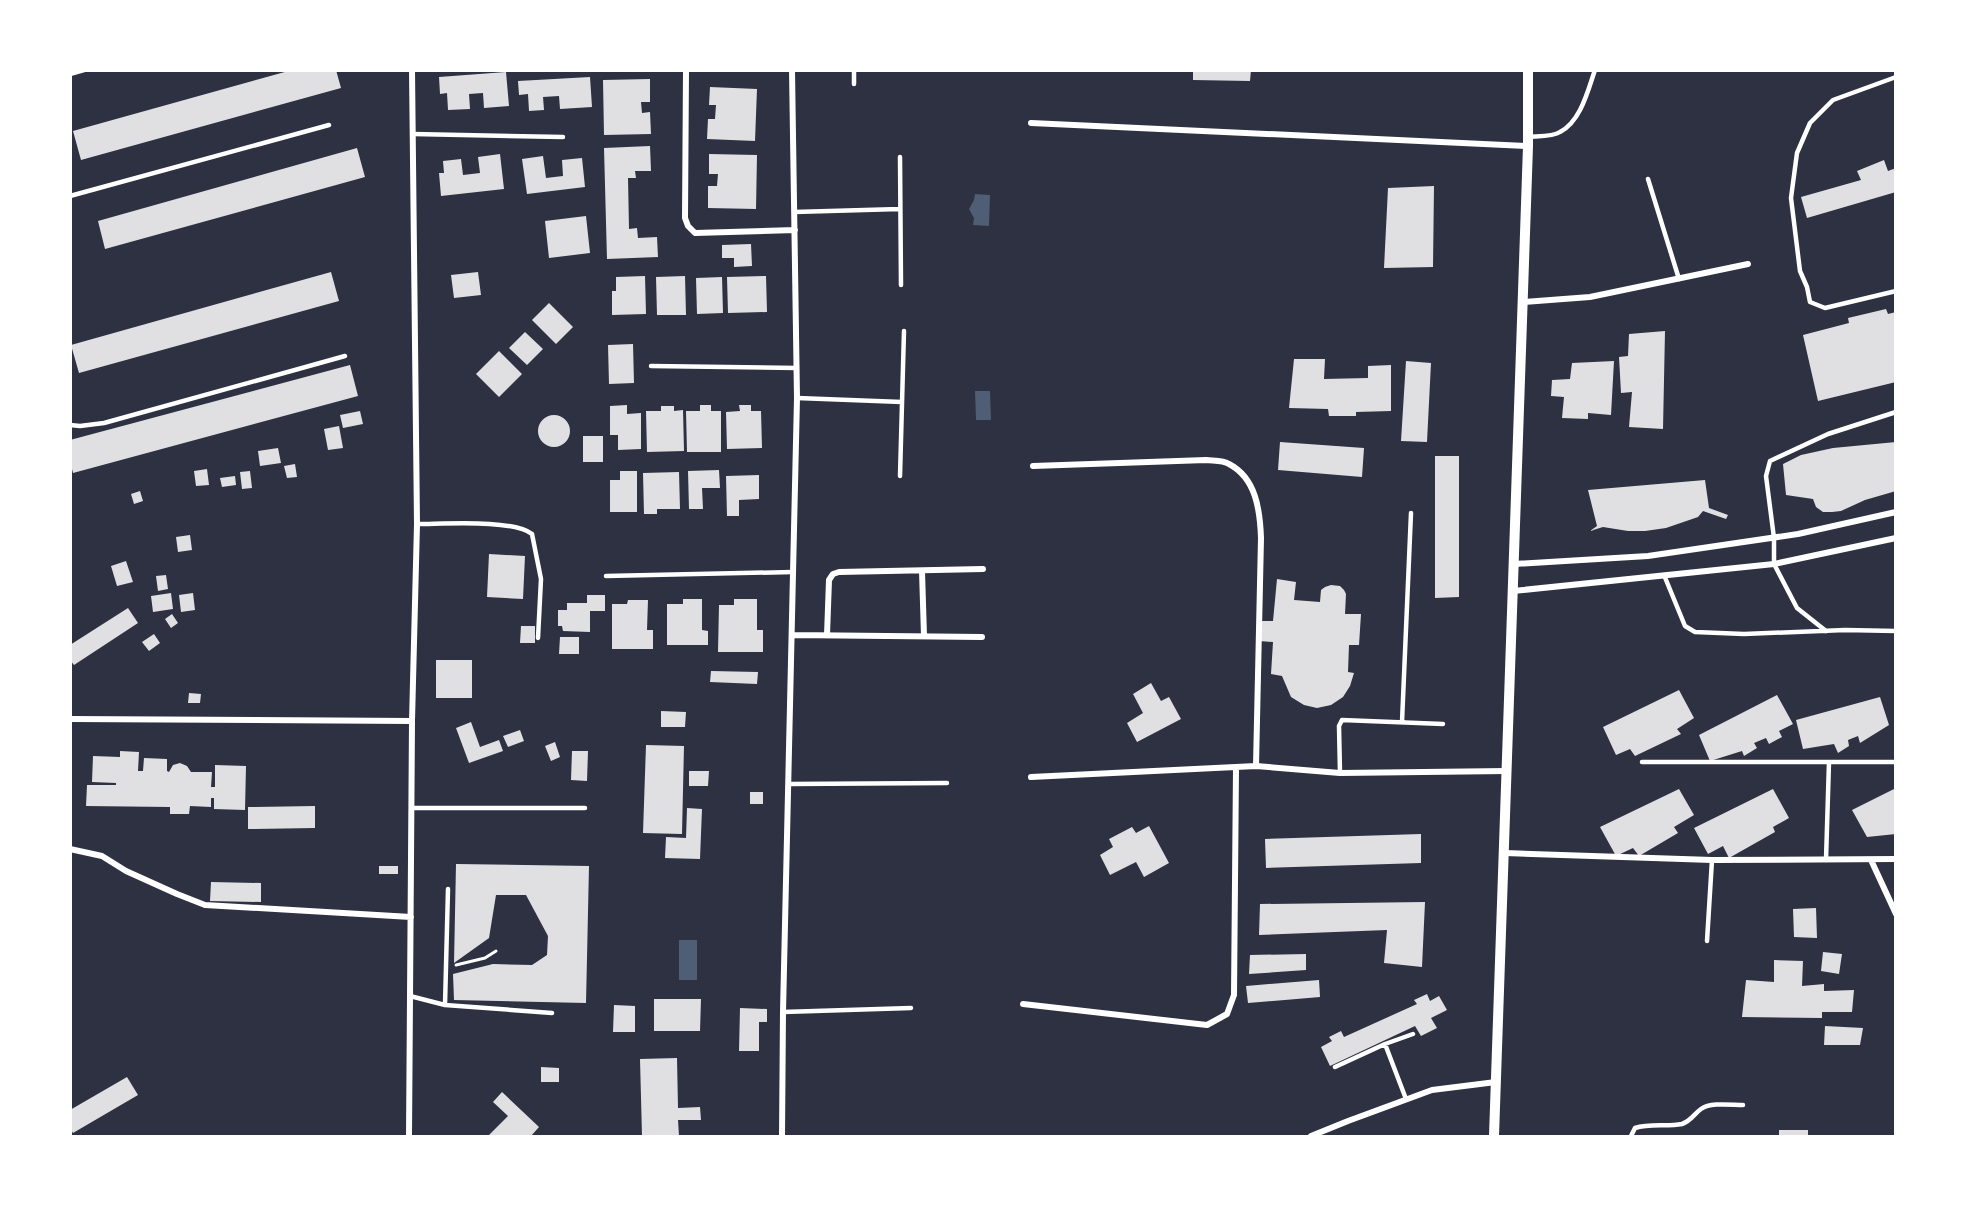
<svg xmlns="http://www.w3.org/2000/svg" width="1966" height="1207" font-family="'Roboto Condensed',sans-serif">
  <rect width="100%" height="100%" fill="#2d3142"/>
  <path fill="#4f5d75" d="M975 194 990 195 989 226 973 225 974 218 969 209 974 200Z
    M975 391H990L991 420H976Z
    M679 940H697V980H679Z"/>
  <path fill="#e0e0e3" d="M292 70H336L341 88 81 160 73 131Z
    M1193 70H1251L1250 81 1193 80Z
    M506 72 509 106 484 108 483 93 469 94 470 109 448 110 447 93 440 94 439 77Z
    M590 77 592 107 560 109 559 96 543 97 544 110 529 111 528 94 519 95 518 81Z
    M650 79V102H641L642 113 650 112 651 134 604 135 603 80Z
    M710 87 757 89 755 141 707 139 708 119H715L716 105H709Z
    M650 146 651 171H635L636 178H628L629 229 637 228 638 238 657 237 658 257 607 259 604 148Z
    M357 148 365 177 105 249 98 221Z
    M500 154 504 189 441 196 439 173H444L443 161 461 159 463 175 480 173 478 157Z
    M709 154 757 155 756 209 708 208V186H717L718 174H709Z
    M543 156 546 178 563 176 562 160 582 158 585 187 527 194 522 159Z
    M1884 160 1888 171 1896 168V192L1807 218 1801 197 1861 180 1857 171Z
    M1434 186 1433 267 1384 268 1388 188Z
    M586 216 590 253 549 258 545 221Z
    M751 244 752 266 734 267V258H722V245Z
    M331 272 339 301 79 373 71 345Z
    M478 272 481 295 454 298 451 275Z
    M645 276 646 314 612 315V291H616V277Z
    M685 276 686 315H657L656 277Z
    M766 276 767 312 728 313 727 277Z
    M722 277 723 313 697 314 696 278Z
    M549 303 573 327 556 344 532 320Z
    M1886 309 1888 314 1896 312V382L1818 401 1803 335 1849 323 1848 318Z
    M1665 331 1663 429 1629 427 1632 392 1621 393 1619 357 1628 356 1629 334Z
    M525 332 543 349 527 365 509 348Z
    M633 344 634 383 609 384 608 345Z
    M499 351 522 374 499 397 476 374Z
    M1294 359H1325L1324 379 1368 378V366L1391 365V411L1356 412V416H1329L1328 409 1289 408Z
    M1406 361 1431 363 1427 442 1401 441Z
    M1614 361 1611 415 1588 413V419L1562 418 1564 397 1551 396 1552 380 1570 379 1572 363Z
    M350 365 358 396 73 473 70 461V440Z
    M627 405V414L641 413V449L618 450V435H610V406Z
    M700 405H711V411H721V452H687L686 411H700Z
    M739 405H751V411H761L762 448 727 449 726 412 740 411Z
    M661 406H674V411L683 410 684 451 647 452 646 411H661Z
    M360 411 363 424 343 428 340 415Z
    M538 431a16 16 0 1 1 32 0a16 16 0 1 1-32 0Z
    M339 426 343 448 328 450 324 429Z
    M583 436H603V462H583Z
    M1280 442 1364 448 1362 477 1278 470Z
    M1896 442V491L1865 500 1841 511 1832 512H1823L1816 507 1813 499 1786 495 1783 464 1801 455 1833 448Z
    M278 448 281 463 260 466 258 451Z
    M1435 456H1459V597L1435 598Z
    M295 464 297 477 287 478 284 466Z
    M207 469 209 485 196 486 194 471Z
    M719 470 720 488H702L703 509H689L688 471Z
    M250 471 252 488 242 489 240 472Z
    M620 471H637V512H610V480H620Z
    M679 472 680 509H657V514H644L643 473Z
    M759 475V499L739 500V516H727L726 476Z
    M235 476 236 485 222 487 220 478Z
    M1705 480 1709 508 1728 515 1726 519 1703 511 1698 517 1666 528 1645 531H1628L1603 527 1590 531 1597 526 1588 490Z
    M140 491 143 501 134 504 131 494Z
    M190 535 192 550 178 552 176 537Z
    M489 554 525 556 523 599 487 597Z
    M126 561 133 582 117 586 111 566Z
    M166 575 168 589 158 591 156 576Z
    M1277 579 1296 582 1294 600 1320 602 1321 590 1325 587 1331 585 1340 586 1344 590 1346 594 1345 614H1361L1359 645H1349L1348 672 1354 673 1350 686 1343 697 1331 705 1317 708 1304 705 1291 697 1282 676 1271 674 1273 642 1259 641 1260 621H1273Z
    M171 593 173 609 153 612 151 596Z
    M193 593 195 610 181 612 179 595Z
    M587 595H605V611H590V632L563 631 562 626H558V610H567V603H587Z
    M683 599H702V630L708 631V645H667V604H683Z
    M734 599H757V630H763V652H718L719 605H734Z
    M628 600H648L647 630H653V649H612V604H627Z
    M128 608 138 623 74 665 70 660V645Z
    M172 614 178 623 171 628 165 619Z
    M521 626H535V643H520Z
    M154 634 160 643 149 651 142 642Z
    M560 637H579V654H559Z
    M436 660H472V698H436Z
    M711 671 758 672 757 684 710 682Z
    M1151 683 1161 701 1169 697 1181 719 1137 742 1127 723 1143 713 1133 694Z
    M1679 690 1694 718 1677 729 1681 734 1635 756 1630 749 1616 755 1603 727Z
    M189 693 201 694 200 703H188Z
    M1777 695 1793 724 1779 731 1782 737 1769 744 1766 738 1754 743 1757 748 1744 756 1742 751 1710 761 1699 735Z
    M1880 697 1889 725 1860 743 1858 736 1848 740 1849 746 1838 753 1834 744 1803 749 1796 720Z
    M661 711 686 712 685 727H661Z
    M471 722 480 747 499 740 503 751 469 763 456 728Z
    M520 730 524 741 508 747 503 736Z
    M555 742 560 757 551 761 545 746Z
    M646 745 684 746 682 834 643 833Z
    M120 751 139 752 138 771H143L144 758 167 759V771L169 772 173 765 180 763 187 766 191 772H212L211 787H215V765L246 766 245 810 214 809V798H211V807L190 806 189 814H170V807L86 806 87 785H116V783L92 782 93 756 120 757Z
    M572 751H588L587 781 571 780Z
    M689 771H709L708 786H689Z
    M1896 788V834L1867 837 1852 810Z
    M1679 789 1694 815 1674 827 1678 833 1639 856 1633 848 1616 856 1600 827Z
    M1773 789 1789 818 1773 827 1775 832 1729 858 1723 846 1708 854 1694 828Z
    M750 792H763V804H750Z
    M315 806V828L248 829V807Z
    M687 808 702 809 700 859 665 858 666 837 686 838Z
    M1149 826 1169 863 1144 877 1136 862 1110 875 1100 855 1113 847 1109 839 1132 827 1136 833Z
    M1421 834V863L1266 868 1265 839Z
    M456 864 589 866 586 1003 454 1000 453 974 493 964 532 965 547 955 548 936 526 895H496L489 938 454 963Z
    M379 866H398V874H379Z
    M211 882 261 883V902L210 901Z
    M1425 902 1422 967 1384 963 1387 930 1259 935 1260 904Z
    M1816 908 1817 938 1794 937 1793 909Z
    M1823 952 1842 954 1839 974 1821 971Z
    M1306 954V970L1249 974 1250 955Z
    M1774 960 1803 961 1802 986 1824 984V991L1854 990 1852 1012H1822V1018L1742 1017 1746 980 1774 982Z
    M1319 980 1320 997 1248 1003 1246 986Z
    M1427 994 1430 1001 1439 996 1447 1010 1431 1018 1437 1028 1421 1036 1415 1026 1330 1066 1321 1047 1332 1041 1329 1037 1341 1031 1344 1037 1417 1004 1414 1000Z
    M654 999H701L700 1031H654Z
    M614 1005 635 1006V1032H613Z
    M740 1008 767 1009V1022H759V1051H739Z
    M1825 1026 1863 1028 1860 1045H1824Z
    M677 1058 678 1108 700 1107 701 1120H678L679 1136H642L640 1059Z
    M541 1067 559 1068V1082H541Z
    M127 1077 138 1095 73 1133 70 1128V1110Z
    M502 1092 539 1127 531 1136H488L508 1116 493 1102Z
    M1779 1130H1808V1136H1779Z"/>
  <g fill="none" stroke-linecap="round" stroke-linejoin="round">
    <path stroke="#fff" stroke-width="3" d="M456 965 485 958 496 951"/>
    <path stroke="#fff" stroke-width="4.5" d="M70 74 84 70
      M1896 77 1833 100 1810 123 1797 153 1791 198 1800 271 1807 287 1810 302 1825 308 1896 291
      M854 84V70
      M413 134 563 137
      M1527 137C1537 136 1553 137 1560 132 1581 121 1588 90 1595 70
      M900 157 901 285
      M1648 179 1679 279
      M70 196 329 125
      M794 212 900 209
      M651 366 797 368
      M797 398 902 402
      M70 425 80 426 104 423 345 356
      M900 476 904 331
      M417 524C444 524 513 519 532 534L541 579 538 638
      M1664 575 1685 626 1695 632 1744 634 1845 630 1896 631
      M606 576 793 572
      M1826 631 1797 608 1774 564V538L1766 476 1770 461 1828 434 1896 412
      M1402 722 1411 513
      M1642 762H1896
      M1340 773 1339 726 1342 720 1443 724
      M789 784 947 783
      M412 808H585
      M1826 860 1829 762
      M1707 941 1712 860
      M410 996 445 1005 448 889
      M445 1005 552 1013
      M783 1012 911 1008
      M1385 1044 1406 1099
      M1335 1067 1385 1044 1413 1034
      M1631 1136 1635 1128C1650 1123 1667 1127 1682 1124 1691 1121 1694 1114 1701 1109 1711 1102 1731 1105 1743 1105"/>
    <path stroke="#fff" stroke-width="6" d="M686 70 685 218 688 226 695 233 795 230
      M1031 123 1528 146
      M1523 302 1590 297 1748 264
      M1033 466 1206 460C1213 461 1223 460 1229 464 1256 478 1260 510 1261 538L1256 766
      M1514 564 1648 556 1798 534 1896 512
      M922 571 924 636
      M1513 591 1774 564 1896 538
      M792 635 982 637
      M827 635 829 580 833 574 839 572 983 569
      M70 719 412 721
      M1031 777 1256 766 1340 773 1507 771
      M70 849 102 856 126 871 177 894 205 905 411 917
      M1505 853 1712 860 1896 859
      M1871 860 1896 914
      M1023 1004 1207 1025 1227 1014 1234 995 1236 768
      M409 1136 412 721 417 524 412 70
      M782 1136 783 1012 797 398 792 70
      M1311 1136 1348 1121 1432 1090 1496 1082"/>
    <path stroke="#fff" stroke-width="10" d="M1494 1136 1528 146V70"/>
  </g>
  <rect width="1966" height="1207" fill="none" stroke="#ffffff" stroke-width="144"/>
</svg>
